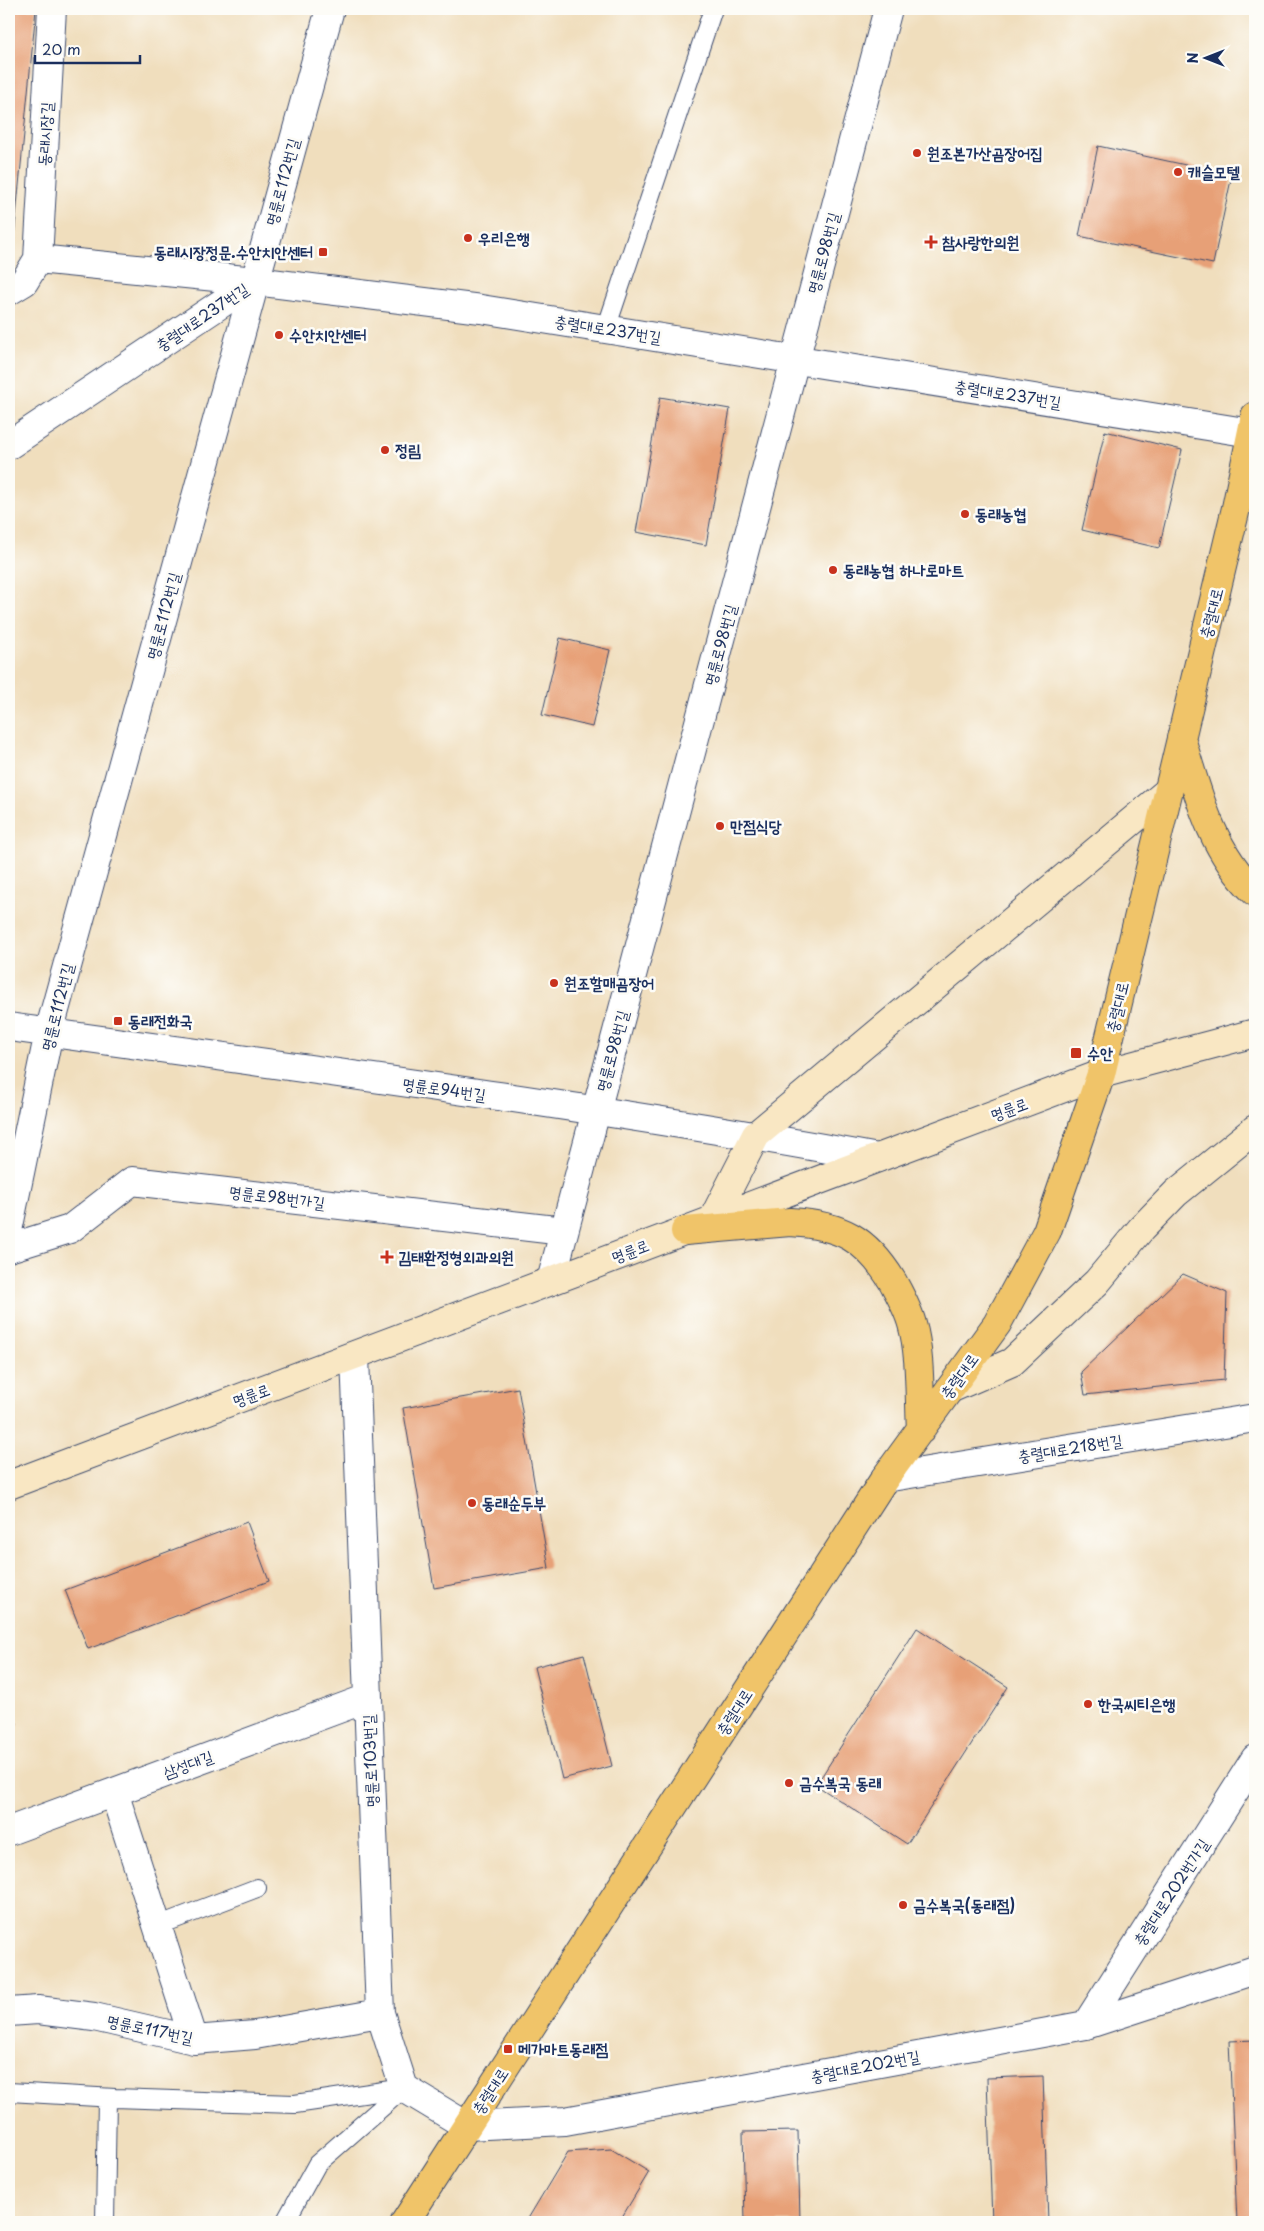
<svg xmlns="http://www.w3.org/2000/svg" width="1264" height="2231" font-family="'Playpen Sans','Poor Story',sans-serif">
  <rect width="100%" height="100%" fill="#fdfcf7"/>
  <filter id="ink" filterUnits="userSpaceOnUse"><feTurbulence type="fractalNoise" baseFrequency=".02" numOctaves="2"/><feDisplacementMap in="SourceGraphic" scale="10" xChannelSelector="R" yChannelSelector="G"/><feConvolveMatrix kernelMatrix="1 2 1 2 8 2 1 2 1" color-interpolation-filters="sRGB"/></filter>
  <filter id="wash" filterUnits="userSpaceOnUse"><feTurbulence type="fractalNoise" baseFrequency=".0096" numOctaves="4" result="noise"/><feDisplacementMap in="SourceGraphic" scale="20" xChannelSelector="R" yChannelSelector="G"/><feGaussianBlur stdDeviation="1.12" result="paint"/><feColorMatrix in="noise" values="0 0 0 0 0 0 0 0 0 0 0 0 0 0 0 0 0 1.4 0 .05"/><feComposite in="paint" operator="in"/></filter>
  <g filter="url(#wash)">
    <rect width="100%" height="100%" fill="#f0debd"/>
    <g id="blocks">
      <path fill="#e7a077" d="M9 9H36L12 258 9 263Z
        M1098 146 1232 175 1213 264 1079 236Z
        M660 397 730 409 706 545 636 532Z
        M1105 431 1182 450 1159 548 1082 530Z
        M560 638 610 650 592 727 542 715Z
        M1183 1274 1227 1293 1224 1380 1085 1395 1081 1372Z
        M518 1388 549 1568 434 1588 403 1408Z
        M247 1522 269 1581 88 1649 65 1590Z
        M917 1628 1008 1687 907 1844 816 1785Z
        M584 1654 612 1766 562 1779 534 1667Z
        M9 1702 17 1724 9 1728Z
        M1255 2040V2222H1237L1229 2041Z
        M1043 2076 1048 2222H992L987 2078Z
        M798 2131 800 2222H745L743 2132Z
        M611 2149 649 2172 619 2222H526L568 2152Z"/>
    </g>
  </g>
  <g filter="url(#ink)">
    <use href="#blocks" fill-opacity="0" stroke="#3b496c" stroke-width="1"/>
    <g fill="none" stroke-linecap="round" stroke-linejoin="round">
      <defs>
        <path id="service" d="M606 329 713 9
          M157 1926 257 1888
          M9 2092 115 2098 295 2104 404 2088
          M105 2222 107 2098
          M285 2222 317 2164 404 2088"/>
        <path id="minor" d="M38 259 255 281
          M9 291 24 282 38 259 52 9
          M9 1027C299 1068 590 1105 878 1158
          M9 1226 49 1032 330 9
          M9 1248 70 1229 132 1181 564 1231
          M551 1281 888 9
          M355 1356 380 2013 404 2088 467 2126 565 2121 1086 2025 1255 1970
          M885 1478 1255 1418
          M114 1792 194 2040
          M9 1831 368 1698
          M9 2012 38 2010 94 2017 194 2040 255 2035 380 2013
          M1086 2025 1255 1759"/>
        <path id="tertiary" d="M9 445 255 281 481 309 1251 433"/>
        <path id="secondary" d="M712 1221 756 1135 1168 791
          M950 1389 1012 1362 1097 1282 1141 1229 1176 1193 1255 1129
          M9 1485 1101 1074 1255 1033"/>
        <path id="primary" d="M1181 738C1198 794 1211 850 1255 892
          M685 1231 790 1222C841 1225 866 1238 893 1282 900 1295 908 1309 912 1324 921 1355 919 1397 921 1430
          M405 2222 885 1478 997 1324 1047 1231 1101 1074 1236 508 1255 416"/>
      </defs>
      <use href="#service" stroke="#3b496c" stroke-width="20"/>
      <use href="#minor" stroke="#3b496c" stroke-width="30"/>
      <use href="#tertiary" stroke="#3b496c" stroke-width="30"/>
      <use href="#secondary" stroke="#3b496c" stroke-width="30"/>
      <use href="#primary" stroke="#3b496c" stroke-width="30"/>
      <use href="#service" stroke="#fff" stroke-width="18"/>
      <use href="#minor" stroke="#fff" stroke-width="28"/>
      <use href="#tertiary" stroke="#fff" stroke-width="28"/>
      <use href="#secondary" stroke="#f9e7c3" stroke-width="28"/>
      <use href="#primary" stroke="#f0c469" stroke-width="28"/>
    </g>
  </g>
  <g fill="#c8321e" stroke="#fdfcf7" stroke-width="2">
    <circle cx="917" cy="153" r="5"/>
    <circle cx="1178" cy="172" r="5"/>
    <circle cx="468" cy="238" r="5"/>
    <path d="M928.5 234.5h5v5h5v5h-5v5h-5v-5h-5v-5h5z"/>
    <rect x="318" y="247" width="10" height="10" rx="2.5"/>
    <circle cx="279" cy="335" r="5"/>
    <circle cx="385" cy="450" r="5"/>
    <circle cx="965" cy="514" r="5"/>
    <circle cx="833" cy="570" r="5"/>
    <circle cx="720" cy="826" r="5"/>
    <circle cx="554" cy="983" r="5"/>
    <rect x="113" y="1016" width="10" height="10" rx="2.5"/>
    <rect x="1070" y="1047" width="12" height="12" rx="2.5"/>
    <path d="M384.5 1249.5h5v5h5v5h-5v5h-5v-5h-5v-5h5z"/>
    <circle cx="472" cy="1503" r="5"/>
    <circle cx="1088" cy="1704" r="5"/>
    <circle cx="789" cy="1783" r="5"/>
    <circle cx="903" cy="1905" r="5"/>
    <rect x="503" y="2044" width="10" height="10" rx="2.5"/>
  </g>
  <g text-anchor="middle" stroke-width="5" stroke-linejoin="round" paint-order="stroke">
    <g font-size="16" fill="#1b2f5e" stroke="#fdfcf7">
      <text transform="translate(45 134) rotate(-87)" y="6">동래시장길</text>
      <text transform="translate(282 182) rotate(-75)" y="6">명륜로112번길</text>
      <text transform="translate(823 253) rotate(-75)" y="6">명륜로98번길</text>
      <text transform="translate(202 317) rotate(-34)" y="6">충렬대로237번길</text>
      <text transform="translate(608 329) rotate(9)" y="6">충렬대로237번길</text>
      <text transform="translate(1008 394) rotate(9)" y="6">충렬대로237번길</text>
      <text transform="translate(1211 613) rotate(-76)" y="6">충렬대로</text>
      <text transform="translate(163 616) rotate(-75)" y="6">명륜로112번길</text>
      <text transform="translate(720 645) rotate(-75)" y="6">명륜로98번길</text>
      <text transform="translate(57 1007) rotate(-76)" y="6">명륜로112번길</text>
      <text transform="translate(1117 1007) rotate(-77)" y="6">충렬대로</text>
      <text transform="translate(612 1051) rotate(-75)" y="6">명륜로98번길</text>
      <text transform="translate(444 1089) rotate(8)" y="6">명륜로94번길</text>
      <text transform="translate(1009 1109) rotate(-20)" y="6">명륜로</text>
      <text transform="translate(277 1197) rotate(7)" y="6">명륜로98번가길</text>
      <text transform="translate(630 1251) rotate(-21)" y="6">명륜로</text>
      <text transform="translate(959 1376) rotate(-54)" y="6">충렬대로</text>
      <text transform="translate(251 1395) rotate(-20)" y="6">명륜로</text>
      <text transform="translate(1070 1448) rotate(-9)" y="6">충렬대로218번길</text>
      <text transform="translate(734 1712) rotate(-57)" y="6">충렬대로</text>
      <text transform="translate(370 1761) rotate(-92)" y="6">명륜로103번길</text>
      <text transform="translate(188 1764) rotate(-20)" y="6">삼성대길</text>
      <text transform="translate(1171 1892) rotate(-57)" y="6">충렬대로202번가길</text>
      <text transform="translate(150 2029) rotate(12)" y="6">명륜로117번길</text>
      <text transform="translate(865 2066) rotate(-11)" y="6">충렬대로202번길</text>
      <text transform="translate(490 2091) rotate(-57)" y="6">충렬대로</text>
    </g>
    <g font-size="16" font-weight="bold" fill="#1b2f5e" stroke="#fdfcf7" text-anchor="start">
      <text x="927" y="159">원조본가산곰장어집</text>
      <text x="1188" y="178">캐슬모텔</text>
      <text x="478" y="244">우리은행</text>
      <text x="942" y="248">참사랑한의원</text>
      <text x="313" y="258" text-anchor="end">동래시장정문.수안치안센터</text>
      <text x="289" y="341">수안치안센터</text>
      <text x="395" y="456">정림</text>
      <text x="975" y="520">동래농협</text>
      <text x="843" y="576">동래농협 하나로마트</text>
      <text x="730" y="832">만점식당</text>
      <text x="564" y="989">원조할매곰장어</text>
      <text x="128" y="1027">동래전화국</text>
      <text x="1087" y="1059">수안</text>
      <text x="398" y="1263">김태환정형외과의원</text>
      <text x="482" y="1509">동래순두부</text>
      <text x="1098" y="1710">한국씨티은행</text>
      <text x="799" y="1789">금수복국 동래</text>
      <text x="913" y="1911">금수복국(동래점)</text>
      <text x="518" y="2055">메가마트동래점</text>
    </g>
  </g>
  <rect width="1264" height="2231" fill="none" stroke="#fdfcf7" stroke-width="30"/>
  <g transform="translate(1206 58) rotate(270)" stroke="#fdfcf7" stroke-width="4" paint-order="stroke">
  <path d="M0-4L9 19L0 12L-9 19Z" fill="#1b2f5e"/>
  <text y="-8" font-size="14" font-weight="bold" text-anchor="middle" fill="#1b2f5e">N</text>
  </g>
  <path d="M35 55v8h105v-8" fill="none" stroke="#1b2f5e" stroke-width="2.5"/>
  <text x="42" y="55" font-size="15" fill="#1b2f5e" stroke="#fdfcf7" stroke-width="4" paint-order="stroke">20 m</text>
</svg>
